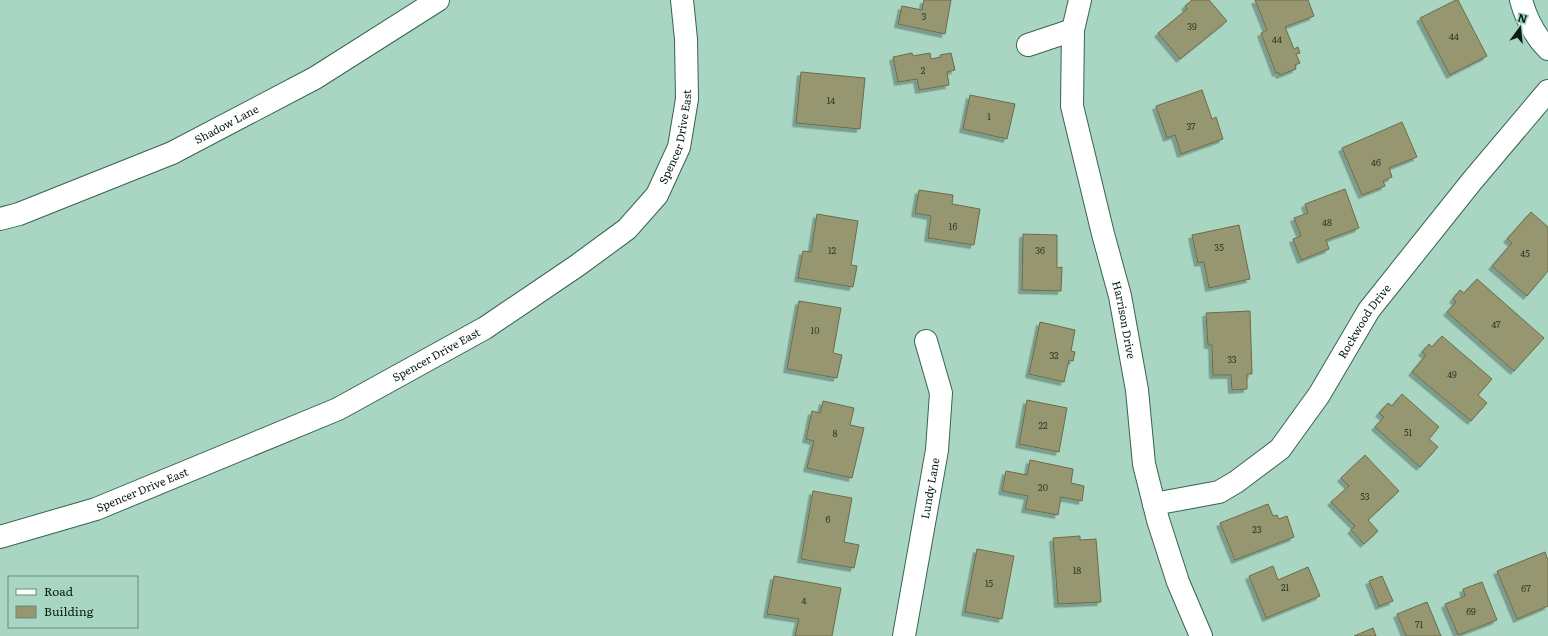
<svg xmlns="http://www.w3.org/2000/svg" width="1548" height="636" font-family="Literata,serif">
  <defs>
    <filter id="shadow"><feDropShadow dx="-3.5" dy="3.5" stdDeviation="0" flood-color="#0004"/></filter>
  </defs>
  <rect width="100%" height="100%" fill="#a8d6c3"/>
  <path fill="#96966f" stroke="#6c6c47" filter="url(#shadow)" d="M924 0H951L945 34 898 24 902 6 922 10Z
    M1192 0H1209L1227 21 1180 59 1158 33 1187 9 1185 6Z
    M1255 0H1308L1314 16 1285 27 1294 49 1298 47 1300 53 1296 54 1300 63 1295 65 1296 69 1280 75 1278 72 1276 73 1261 33 1267 30Z
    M1456 0H1458L1487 56 1450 75 1420 18Z
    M912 53 913 56 930 53 931 59 941 57 940 55 951 53 955 70 947 72 949 85 919 90 917 79 898 82 893 57Z
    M801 72 865 78 860 129 796 123Z
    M1202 90 1212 119 1216 117 1223 139 1181 154 1175 135 1167 138 1156 106Z
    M970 95 1015 104 1007 139 963 129Z
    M1402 122 1417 157 1389 168 1392 177 1383 181 1385 186 1362 195 1342 148Z
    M1345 189 1359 228 1326 240 1329 249 1301 260 1293 239 1301 236 1294 218 1308 213 1305 204Z
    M919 190 953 195 952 204 980 209 974 245 928 238 931 216 915 213Z
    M1531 212 1548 227V271L1527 296 1492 266 1512 243 1507 239Z
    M817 214 858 221 851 265 857 266 853 287 798 278 803 251 811 252Z
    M1239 225 1250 279 1209 288 1204 262 1198 263 1192 235Z
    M1023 234 1057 235V268L1062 267 1061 291 1022 290Z
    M1477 279 1544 338 1514 371 1447 312 1456 302 1453 299 1460 290 1464 293Z
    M799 301 841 308 833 353 842 355 837 378 787 369Z
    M1250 311 1252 374H1247V389L1232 390 1231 375H1213L1212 345H1208L1206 313Z
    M1040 322 1075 330 1071 351 1075 352 1073 361 1069 360 1064 382 1029 374Z
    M1442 336 1492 379 1478 395 1487 403 1471 421 1412 372 1426 355 1422 352 1429 344 1432 347Z
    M1402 394 1439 427 1429 439 1438 447 1420 467 1375 427 1384 417 1379 413 1388 403 1392 406Z
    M1027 400 1067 408 1059 452 1019 444Z
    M823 401 854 408 850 425 864 428 852 478 807 468 814 441 806 439 812 411 820 413Z
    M1365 455 1399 491 1368 520 1378 531 1364 544 1351 530 1355 526 1331 502 1349 486 1341 478Z
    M1030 460 1073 469 1071 483 1084 486 1082 501 1061 497 1058 515 1025 509 1028 496 1002 491 1006 471 1027 475Z
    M813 491 852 498 844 542 859 545 854 568 801 559Z
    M1268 504 1273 516 1277 515 1279 519 1287 516 1294 537 1235 560 1220 523Z
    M1080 536V540L1096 539 1101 602 1058 604 1053 538Z
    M977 549 1014 556 1002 619 965 612Z
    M1545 552 1548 560V606L1517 619 1497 571Z
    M1273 566 1278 580 1308 567 1320 596 1266 618 1249 576Z
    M774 576 841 588 832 636H795L799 619 767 614Z
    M1382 576 1393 601 1379 606 1369 581Z
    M1482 582 1497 620 1458 635 1445 604 1465 596 1463 589Z
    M1427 602 1441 636H1406L1397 614Z
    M1373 628 1376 636H1354Z"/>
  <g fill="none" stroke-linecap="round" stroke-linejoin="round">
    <defs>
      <g id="minor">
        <path id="s1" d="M1080 0 1073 30 1072 106 1103 234 1120 296 1137 390 1144 464 1158 520 1178 582 1201 636"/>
        <path d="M1521 0C1526 18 1535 36 1548 49"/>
        <path d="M1028 45 1073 30"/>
        <path id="s2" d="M0 219 19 214 172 153 315 78 438 0"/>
        <path id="s3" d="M1154 504 1219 492 1236 482 1280 449 1319 395 1369 310 1472 181 1548 91"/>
        <path id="s4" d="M0 537 96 509 338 409 485 328 578 265 627 229 657 195 679 147 687 99 686 39 682 0"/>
        <path id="s5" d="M904 636 937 450 941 393 926 341"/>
      </g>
    </defs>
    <use href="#minor" stroke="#396353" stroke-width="24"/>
    <use href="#minor" stroke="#fff" stroke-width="22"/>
  </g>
  <g text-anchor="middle" stroke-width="3" stroke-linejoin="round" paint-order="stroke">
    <g font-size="9" fill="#2d3a2c">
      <text x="924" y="20">3</text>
      <text x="1192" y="30">39</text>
      <text x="1454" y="40">44</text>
      <text x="1277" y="43">44</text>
      <text x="923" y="74">2</text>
      <text x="831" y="104">14</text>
      <text x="989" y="120">1</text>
      <text x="1191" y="130">37</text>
      <text x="1376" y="166">46</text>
      <text x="1327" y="226">48</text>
      <text x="953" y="230">16</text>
      <text x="1219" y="251">35</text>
      <text x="832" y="254">12</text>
      <text x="1040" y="254">36</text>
      <text x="1525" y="257">45</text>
      <text x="1496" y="328">47</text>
      <text x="815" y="334">10</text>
      <text x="1054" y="359">32</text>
      <text x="1232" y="363">33</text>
      <text x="1452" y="378">49</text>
      <text x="1043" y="429">22</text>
      <text x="1408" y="436">51</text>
      <text x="835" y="437">8</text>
      <text x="1043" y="491">20</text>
      <text x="1365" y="500">53</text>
      <text x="828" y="523">6</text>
      <text x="1257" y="533">23</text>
      <text x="1077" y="574">18</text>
      <text x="989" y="587">15</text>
      <text x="1285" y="591">21</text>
      <text x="1526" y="592">67</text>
      <text x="804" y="604">4</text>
      <text x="1471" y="615">69</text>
      <text x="1419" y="628">71</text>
    </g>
    <g font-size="11" fill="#0a1c15" stroke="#a8d6c3">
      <text dy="4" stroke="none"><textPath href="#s2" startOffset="246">Shadow Lane</textPath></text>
      <text dy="4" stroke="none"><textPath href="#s4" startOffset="810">Spencer Drive East</textPath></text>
      <text dy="4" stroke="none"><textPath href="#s1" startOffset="327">Harrison Drive</textPath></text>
      <text dy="4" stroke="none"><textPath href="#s3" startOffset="294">Rockwood Drive</textPath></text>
      <text dy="4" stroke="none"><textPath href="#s4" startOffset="474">Spencer Drive East</textPath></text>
      <text dy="4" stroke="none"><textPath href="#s5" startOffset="150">Lundy Lane</textPath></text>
      <text dy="4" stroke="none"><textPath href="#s4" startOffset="150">Spencer Drive East</textPath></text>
    </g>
  </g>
  <rect x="8" y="576" width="130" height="52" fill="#a8d6c3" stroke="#698c7d"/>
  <rect x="16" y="589" width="20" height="6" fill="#ffffff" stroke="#698c7d"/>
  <text x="44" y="596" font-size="12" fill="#0a1c15">Road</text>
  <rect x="16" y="606" width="20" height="12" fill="#96966f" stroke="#698c7d"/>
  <text x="44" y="616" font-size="12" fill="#0a1c15">Building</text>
  <g transform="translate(1520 28) rotate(15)" stroke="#a8d6c3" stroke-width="3" paint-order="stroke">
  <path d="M0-3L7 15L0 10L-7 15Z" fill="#0a1c15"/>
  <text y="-6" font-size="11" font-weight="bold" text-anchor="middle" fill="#0a1c15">N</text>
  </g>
</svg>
